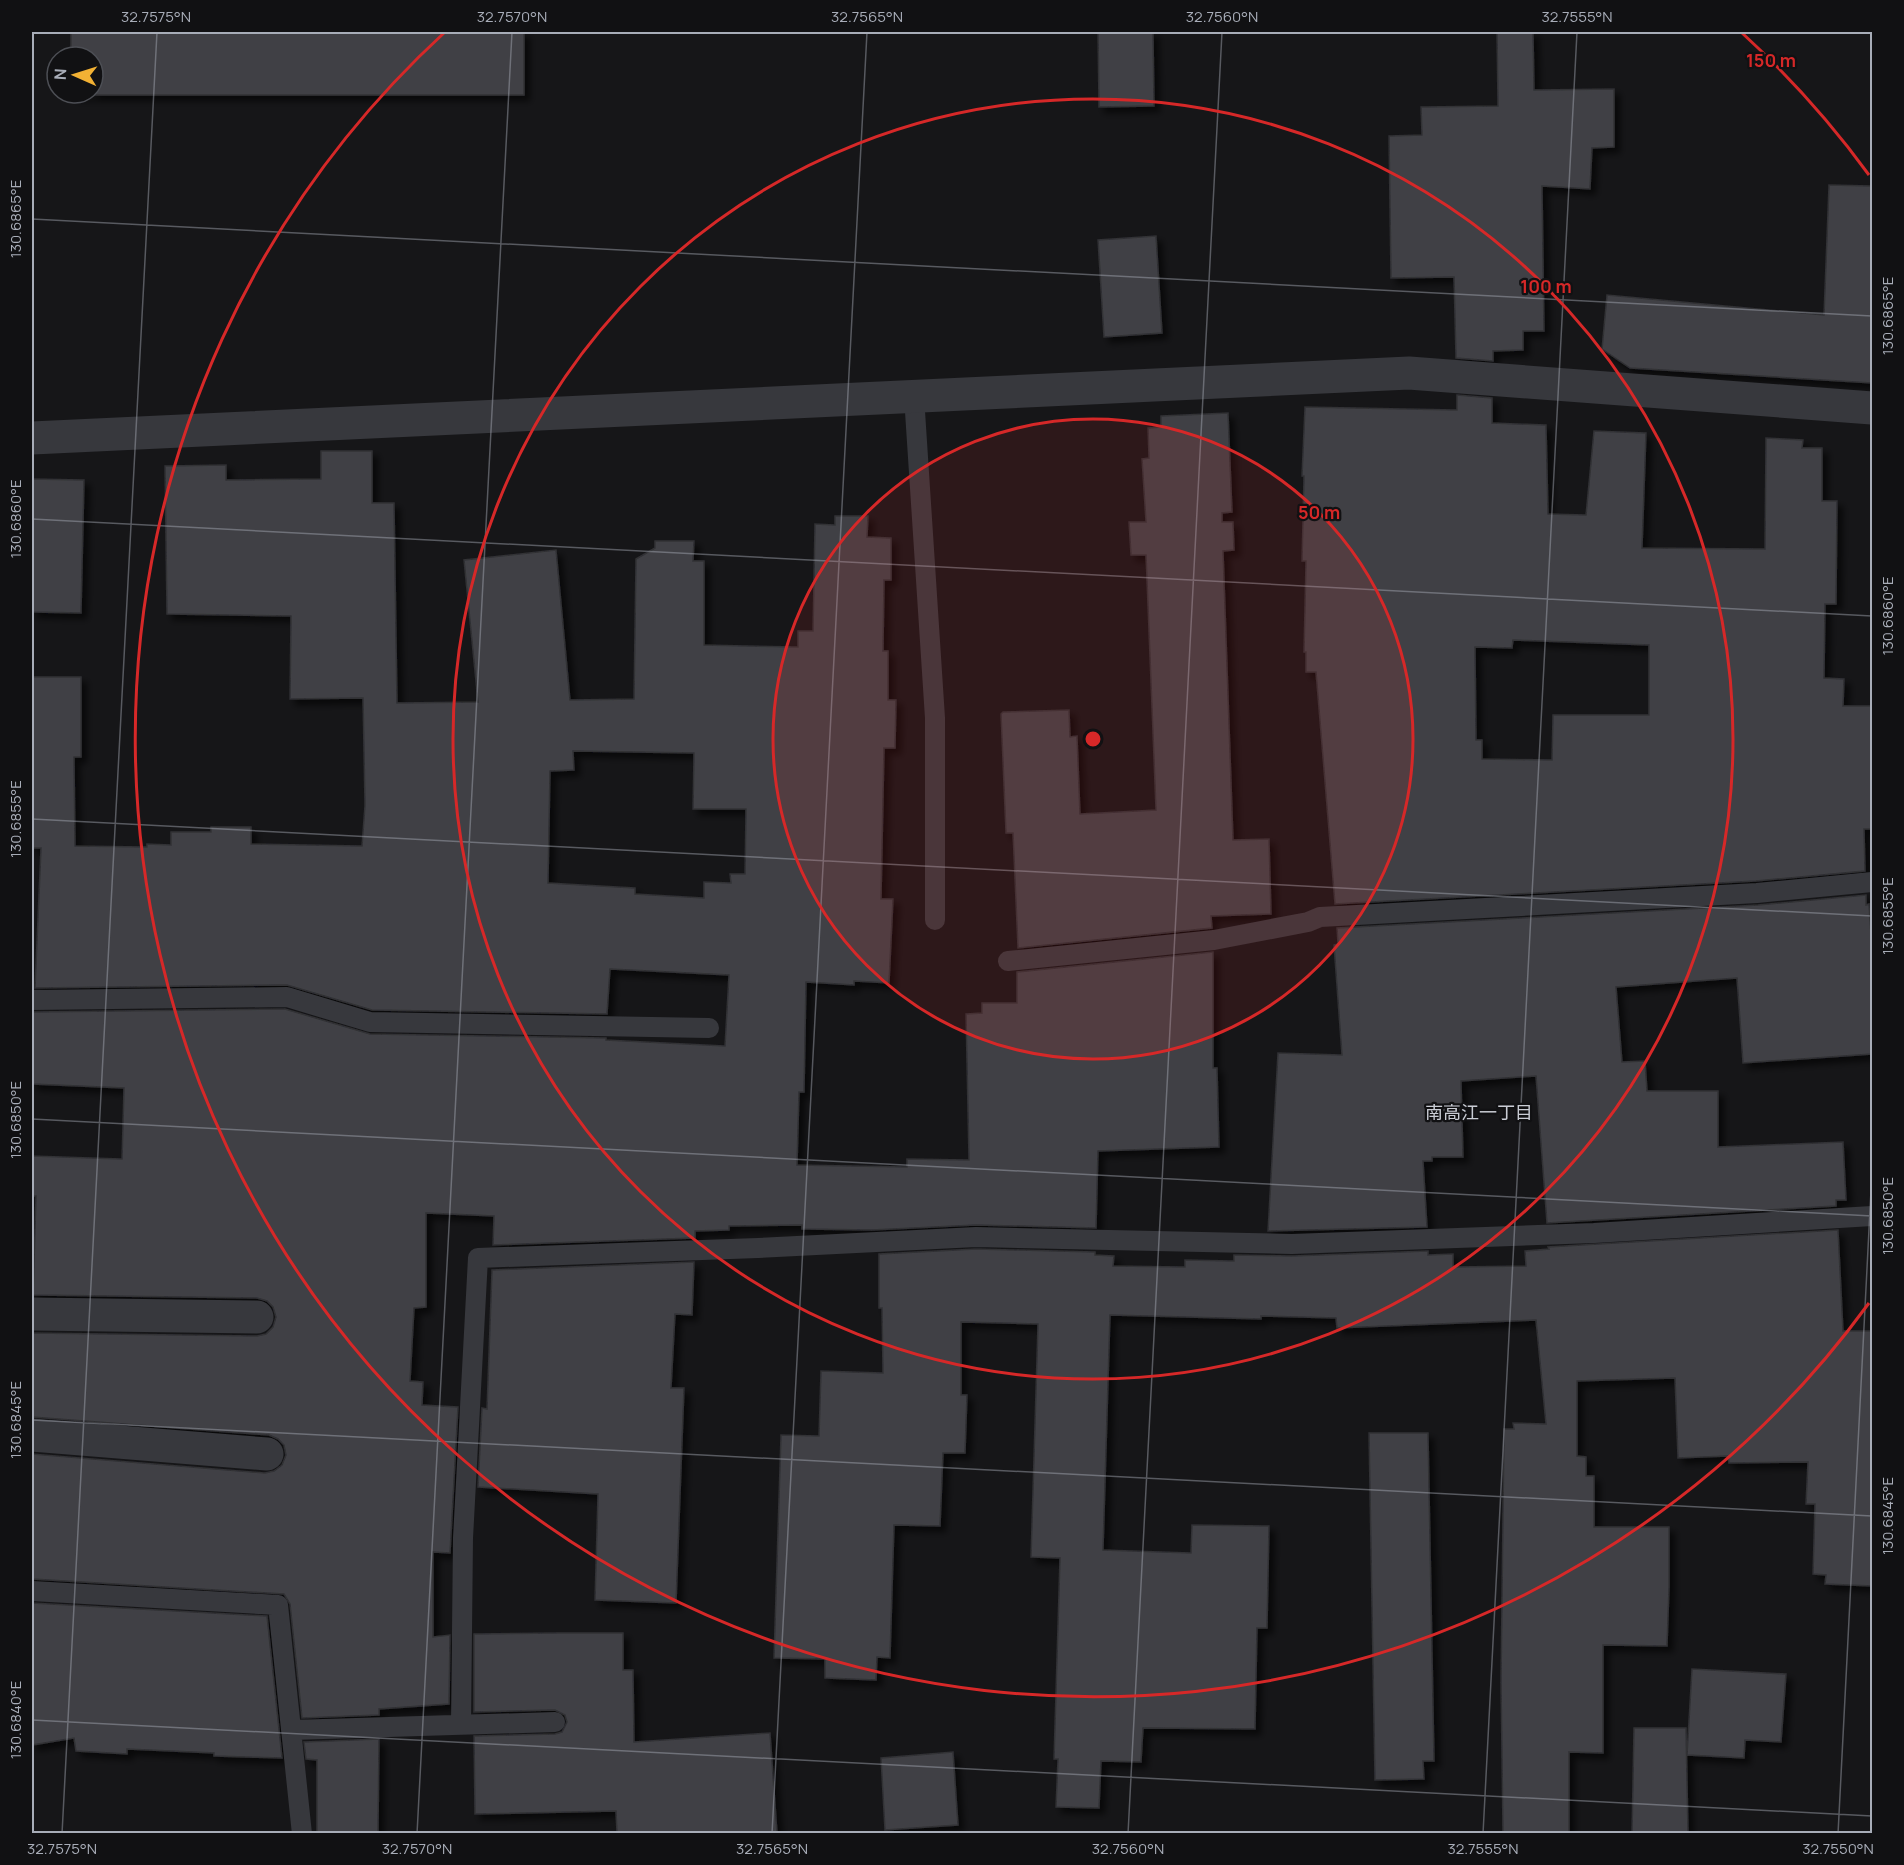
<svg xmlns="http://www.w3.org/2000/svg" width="1904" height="1865" font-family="Manrope,'Noto Sans JP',sans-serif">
  <defs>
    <filter id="shadow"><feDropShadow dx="5.5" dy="5.5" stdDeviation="3" flood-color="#0009"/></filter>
  </defs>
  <rect width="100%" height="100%" fill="#161618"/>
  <path fill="#404145" stroke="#303034" stroke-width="1.5" fill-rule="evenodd" filter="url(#shadow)" d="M71 32H524V95H71V93H93V57H71Z
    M1098 32H1153L1154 106 1099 107Z
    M1497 32H1533L1534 90 1614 89V147L1592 148 1590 189 1542 186 1544 331H1523V350L1493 351V361L1456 358 1454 277 1391 278 1389 136 1422 135 1421 107 1498 106Z
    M1829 185 1872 186V383L1630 368 1602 349 1607 295 1824 315Z
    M1156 236 1162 333 1104 337 1098 240Z
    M1457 395 1492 398V423L1546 425 1548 514 1586 515 1594 431 1646 433 1642 548 1765 549 1766 438 1803 440 1802 448H1822V501H1837L1836 604H1825L1824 678 1844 679 1843 706H1872V829H1864L1865 871 1756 881 1335 904 1316 672H1306V652H1304L1306 561H1302L1304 476H1302L1305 407 1457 410ZM1513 640 1649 645V715H1553L1552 760 1482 759V740H1476L1475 647 1512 648Z
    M1228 413 1232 512 1222 513V522H1233L1234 550 1223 551 1233 840 1269 839 1271 914 1211 916 1212 928 1018 948 1013 833H1006L1001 714 1003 712 1069 710 1070 737 1077 736 1080 814 1156 810 1146 555H1131L1129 522H1146L1142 459 1149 458 1148 428 1161 427V416Z
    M321 451H372V503H394L397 703 478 702 464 560 556 550 570 700 634 699 636 559 655 548V541H694L693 561H704V645L798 647V631H813L815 524 835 525V516H868L867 537 891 538V580H884L883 651H888V700H896L895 748H884L881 899H893L889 983 854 981V985L806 982 804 1092H799L797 1165 907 1167V1159L969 1160 966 1014 982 1013V1003H1017V972L1213 952V1068H1217L1219 1147 1098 1151 1096 1228 976 1225 872 1230 802 1229V1225L729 1226V1230L695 1231V1238L493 1245 494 1216 426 1213V1307L414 1308 410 1381 423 1382 422 1405 458 1407 450 1553 433 1552V1637L450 1635 449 1704 379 1709V1715L302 1718 290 1604 284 1594 32 1579V1454L265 1473 274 1471 282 1465 286 1455 284 1445 278 1439 269 1435 32 1417V1333L257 1336 266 1334 273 1327 276 1317 273 1307 267 1301 257 1298 33 1295 36 1196H32V1156L122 1159 124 1088 32 1084V1012L285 1009 370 1034 606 1038V1040L725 1046 729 975 610 969 607 1014 372 1010 287 985 35 988 41 848H32V677H81V757H74L75 846 147 847V844L171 845V832H211V827H251V844L362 846 365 805 363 698 290 699 291 616 167 614 165 466 226 465V480L321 479ZM573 751 694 753 693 809H746L745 874H730L731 883 704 882V898L635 894V888L548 883 550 771 574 770Z
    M32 479 84 480 81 613 32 612Z
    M1866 895V905L1869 904 1872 949V1054L1743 1063 1737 978 1616 987 1622 1062 1645 1061 1647 1091H1718V1147L1843 1142 1846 1200H1836V1206L1547 1223 1536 1076 1461 1081 1463 1157H1432V1161H1423L1427 1227 1268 1231 1278 1053 1342 1055 1334 945 1338 944 1337 928 1758 905Z
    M1838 1230 1843 1331H1872V1586L1825 1584 1826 1575 1813 1574 1815 1504H1806L1808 1462 1729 1463 1728 1456 1678 1458 1675 1378 1577 1381V1456L1586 1457V1476H1594V1527H1669V1588L1667 1646 1603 1645V1753L1569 1752V1833H1503L1501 1683 1504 1429H1514L1513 1423 1546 1424 1536 1320 1337 1328 1336 1318 1261 1316V1319L1110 1315 1103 1550 1191 1553 1192 1525 1269 1526 1267 1628H1257L1255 1729 1143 1728 1141 1762 1101 1761 1099 1808 1056 1807 1058 1759H1054L1060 1558 1031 1557 1038 1324 961 1322V1395H967L965 1453H943L940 1526 894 1525 890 1658 877 1657 876 1680 825 1678V1659L774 1658 781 1435 819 1436 821 1371 883 1373 882 1308H879V1254L976 1249 1095 1252V1255L1114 1256 1113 1266 1185 1267V1260L1234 1261V1255L1292 1256 1428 1251V1255L1453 1254V1267L1526 1266 1525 1251 1549 1249 1548 1247Z
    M694 1262 692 1315 675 1314 671 1388H684L676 1603 595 1600 598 1494 478 1487 482 1408 487 1409 492 1270Z
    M1369 1433H1428L1434 1761H1423L1424 1779 1375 1780Z
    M32 1603 267 1616 282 1758 214 1756V1753L127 1749V1754L76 1751 74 1738 32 1745Z
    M557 1633H623V1670H633L634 1742 770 1733 777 1833H617L616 1811 475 1814 474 1736 555 1734 562 1732 567 1722 565 1715 555 1710 474 1712V1634Z
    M1692 1669 1786 1674 1781 1742 1745 1740 1744 1758 1687 1755Z
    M1634 1728H1686L1688 1833H1632Z
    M379 1739 378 1833H317V1760L306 1759 304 1742Z
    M953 1752 958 1825 885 1830 881 1758Z"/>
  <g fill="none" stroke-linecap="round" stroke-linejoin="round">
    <path stroke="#37383d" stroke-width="20" d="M914 396 935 718V920
      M1008 961 1214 940 1308 922 1320 917 1757 893 1872 882
      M32 1000 287 997 370 1022 709 1028
      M32 1591 278 1605 302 1834
      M461 1724 463 1538 478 1258 758 1248 976 1237 1292 1244 1594 1233 1872 1216
      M291 1730 555 1722"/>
    <path stroke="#37383d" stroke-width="33" d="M32 438 1409 373 1872 408
      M32 1314 257 1317
      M32 1435 267 1454"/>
  </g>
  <path fill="none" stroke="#a8adb8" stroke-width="1.5" stroke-opacity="0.45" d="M32 219 1872 316M32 519 1872 616M32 819 1872 916M32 1119 1872 1216M32 1420 1872 1516M32 1720 1872 1816M62 1834 157 32M417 1834 512 32M772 1834 867 32M1128 1834 1222 32M1483 1834 1577 32M1838 1834 1872 1171"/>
  <circle cx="1093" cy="739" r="320" fill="#d62828" fill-opacity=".12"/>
  <g fill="none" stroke="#d62828" stroke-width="3">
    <circle cx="1093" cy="739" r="320"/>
    <circle cx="1093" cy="739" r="640"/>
    <path d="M1869 1303A959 959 0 1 1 445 32M1741 32A959 959 0 0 1 1869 175"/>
  </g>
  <g text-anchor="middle" stroke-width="4.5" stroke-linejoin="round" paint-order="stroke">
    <g font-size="18" fill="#c9ccd4" stroke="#111113">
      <text x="1479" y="1119">南高江一丁目</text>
    </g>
  </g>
  <circle cx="1093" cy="739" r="9" fill="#d62828" stroke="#111113" stroke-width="3"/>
  <g font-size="18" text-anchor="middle" font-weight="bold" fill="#d62828" stroke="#111113" stroke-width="4.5" stroke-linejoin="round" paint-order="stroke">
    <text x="1771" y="67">150 m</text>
    <text x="1546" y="293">100 m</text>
    <text x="1319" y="519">50 m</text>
  </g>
  <rect width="1904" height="1865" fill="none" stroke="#111113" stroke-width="66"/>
  <g transform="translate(75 75) rotate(273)"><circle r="28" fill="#111113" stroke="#4d4f55" stroke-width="1.5"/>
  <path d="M0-4.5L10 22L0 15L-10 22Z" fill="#f2b134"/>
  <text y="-9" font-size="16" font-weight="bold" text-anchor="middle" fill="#a8adb8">N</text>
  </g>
  <rect x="33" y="33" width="1838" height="1799" fill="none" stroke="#a8adb8" stroke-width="2"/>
  <g font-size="15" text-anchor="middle" fill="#a8adb8">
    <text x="156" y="22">32.7575°N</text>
    <text x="512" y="22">32.7570°N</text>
    <text x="867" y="22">32.7565°N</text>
    <text x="1222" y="22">32.7560°N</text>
    <text x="1577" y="22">32.7555°N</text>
    <text transform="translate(16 219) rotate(-90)" y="5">130.6865°E</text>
    <text transform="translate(1888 316) rotate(-90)" y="5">130.6865°E</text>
    <text transform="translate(16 519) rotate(-90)" y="5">130.6860°E</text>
    <text transform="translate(1888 616) rotate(-90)" y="5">130.6860°E</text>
    <text transform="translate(16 819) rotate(-90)" y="5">130.6855°E</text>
    <text transform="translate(1888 916) rotate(-90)" y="5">130.6855°E</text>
    <text transform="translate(16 1120) rotate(-90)" y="5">130.6850°E</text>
    <text transform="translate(1888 1216) rotate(-90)" y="5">130.6850°E</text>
    <text transform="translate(16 1420) rotate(-90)" y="5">130.6845°E</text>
    <text transform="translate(1888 1516) rotate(-90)" y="5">130.6845°E</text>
    <text transform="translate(16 1720) rotate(-90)" y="5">130.6840°E</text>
    <text x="62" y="1854">32.7575°N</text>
    <text x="417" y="1854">32.7570°N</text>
    <text x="772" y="1854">32.7565°N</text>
    <text x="1128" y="1854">32.7560°N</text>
    <text x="1483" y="1854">32.7555°N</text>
    <text x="1838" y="1854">32.7550°N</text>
  </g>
</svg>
